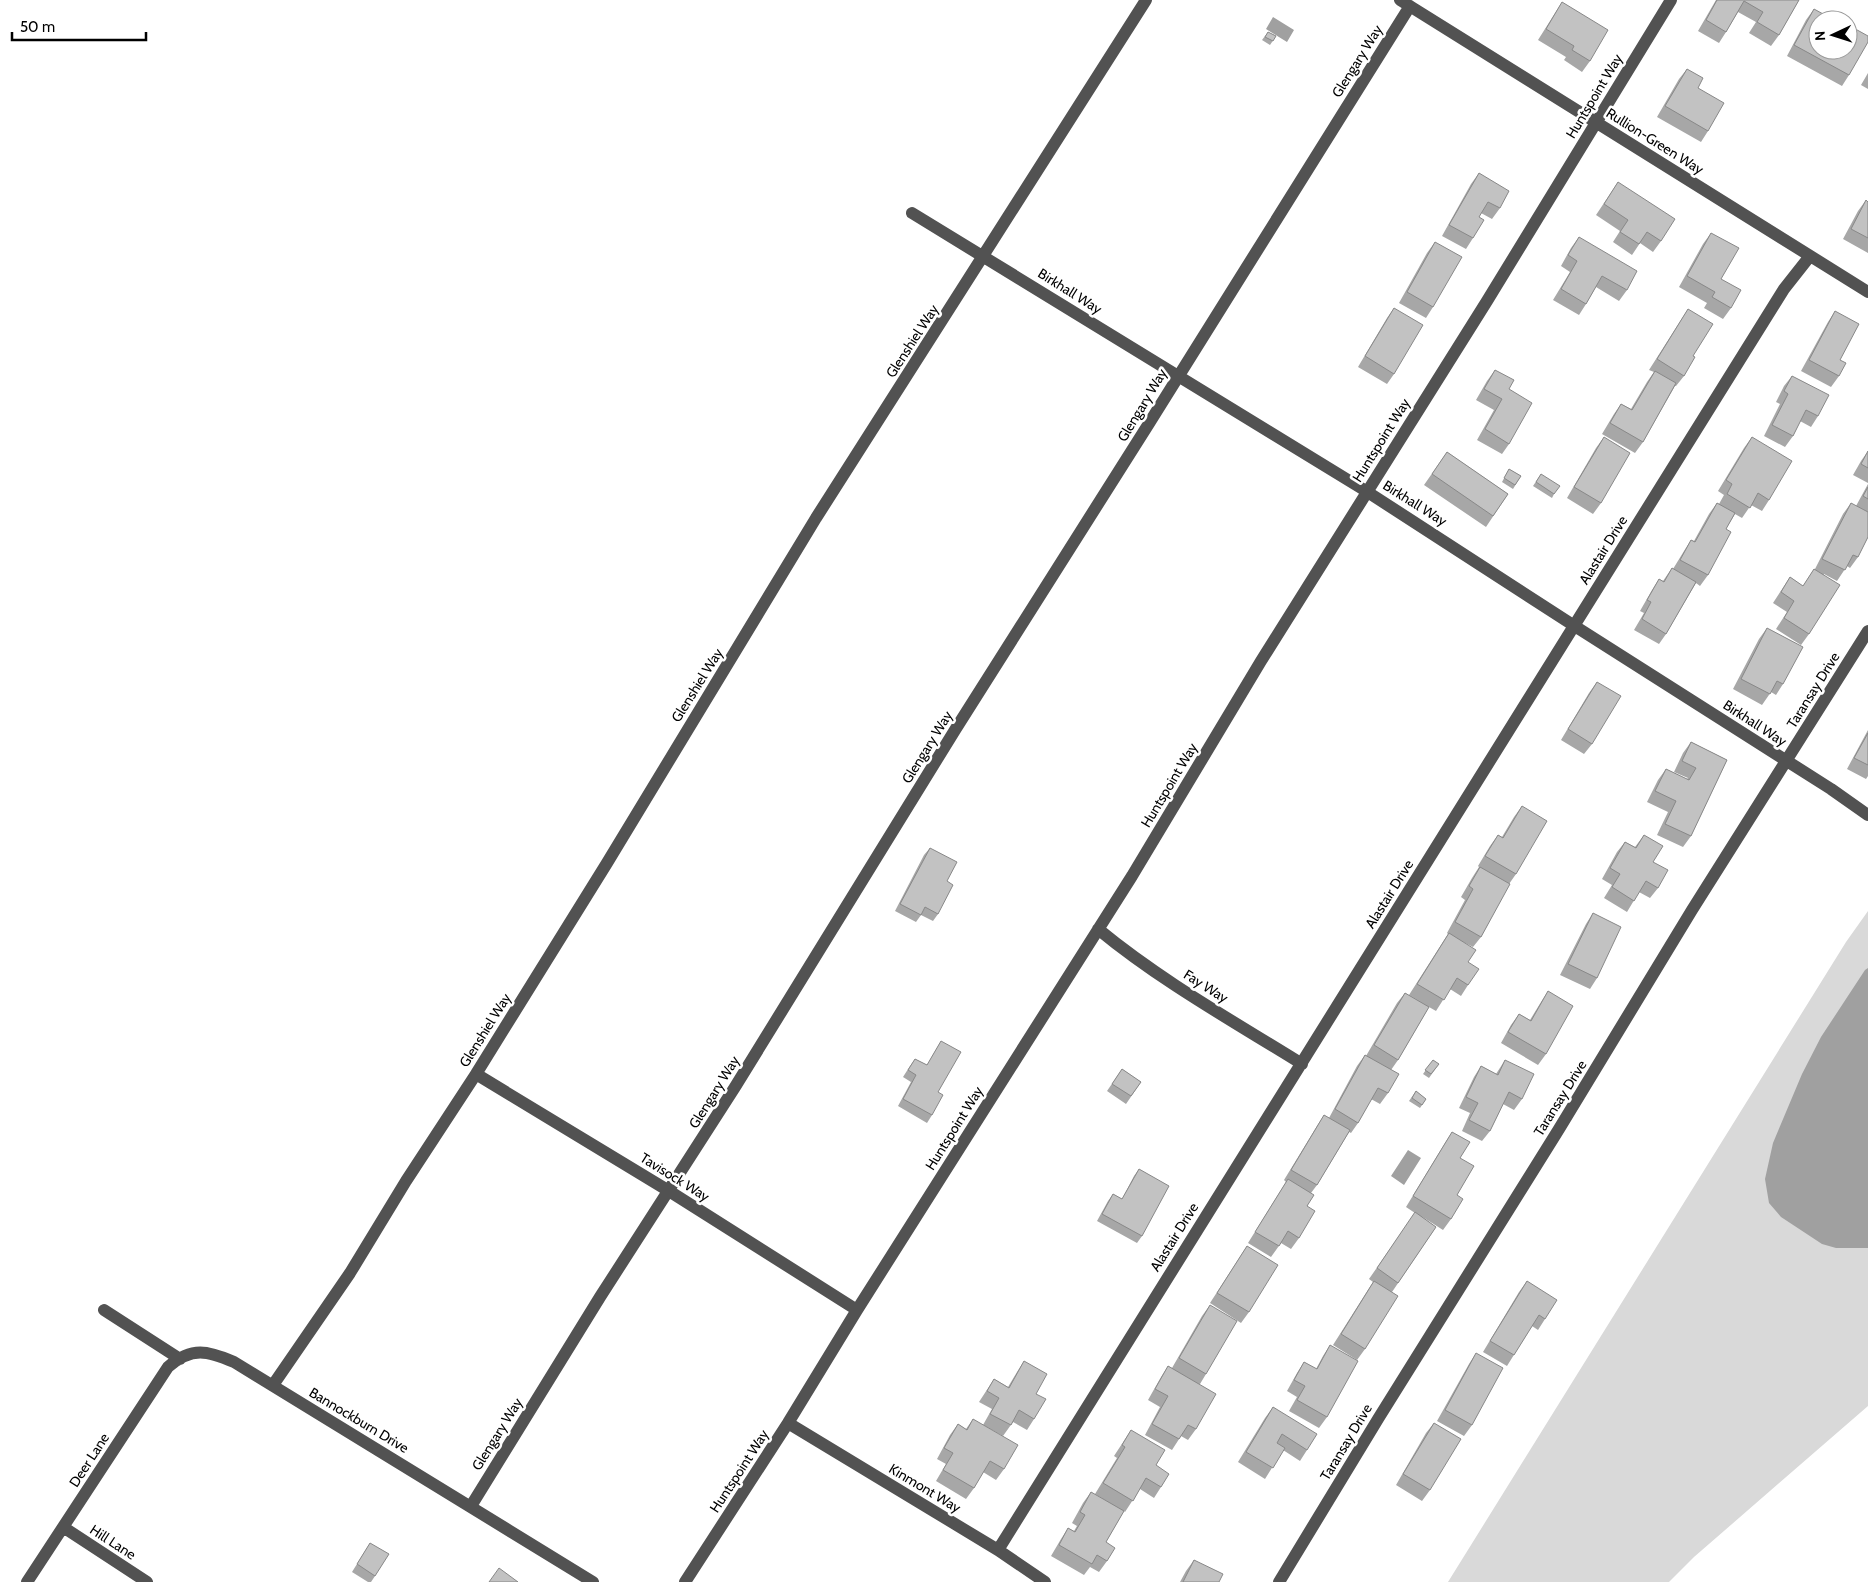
<svg xmlns="http://www.w3.org/2000/svg" width="1868" height="1582" font-family="Cabin,sans-serif">
  <rect width="100%" height="100%" fill="#fff"/>
  <path fill="#d9d9d9" d="M1868 911V1406L1694 1557 1669 1582H1448L1846 942Z"/>
  <path fill="#a0a0a0" d="M1273 17 1294 30 1287 42 1266 29Z
    M1868 968V1248H1836L1822 1244 1781 1217 1769 1203 1765 1179 1773 1143 1802 1074 1821 1037 1865 970Z
    M1408 1150 1421 1158 1404 1185 1391 1176Z"/>
  <g fill="none" stroke-linecap="round" stroke-linejoin="round">
    <path stroke="#525252" stroke-width="12" d="M1400 0 1868 292
      M912 213 1366 491 1573 625 1831 789 1868 815
      M1098 929C1161 981 1233 1021 1302 1064
      M476 1074 669 1191 857 1310
      M104 1310 180 1359
      M273 1385 350 1273 406 1181 476 1074 607 863 816 518 1146 0
      M788 1423 998 1550 1045 1582
      M471 1506 600 1297 735 1087 955 730 1148 425 1410 6
      M63 1527 147 1582
      M998 1550 1784 289 1810 256
      M27 1582 168 1367C192 1346 208 1351 234 1362L593 1582
      M685 1582 788 1423 857 1310 1132 876 1261 661 1487 301 1671 0
      M1279 1582 1378 1419 1559 1129 1692 910 1868 631"/>
  </g>
  <path fill="#a7a7a7" d="M1716 0H1799L1779 35 1771 46 1749 33 1756 22 1738 12 1726 32 1719 43 1698 31Z
    M1562 2 1590 61 1582 72 1564 60 1566 57 1538 40Z
    M1814 9 1818 20 1849 75 1842 86 1787 56 1806 20Z
    M1268 32 1276 36 1270 45 1262 40Z
    M1687 69 1698 88 1708 131 1701 142 1657 117 1679 79Z
    M1868 73V89L1861 85Z
    M1479 173 1500 208 1492 219 1481 213 1479 217 1473 238 1466 249 1442 236 1471 184Z
    M1618 182 1661 241 1653 252 1640 243 1632 255 1613 242 1620 231 1596 215Z
    M1866 200 1868 202V253L1843 239 1858 211Z
    M1711 233 1721 279 1731 308 1723 319 1704 308 1707 303 1679 287 1703 244Z
    M1579 237 1627 290 1619 301 1596 287 1586 304 1579 315 1553 300 1570 272 1561 266 1571 248Z
    M1435 242 1433 307 1426 318 1399 303 1427 253Z
    M1394 308V374L1387 384 1358 367 1387 318Z
    M1688 309 1693 356 1684 376 1676 386H1675L1643 442 1635 453 1602 434 1614 414 1621 404 1631 409 1647 382 1654 372 1649 370Z
    M1835 311 1840 360 1839 376 1831 387 1801 371 1828 322Z
    M1495 370 1509 389V444L1502 454 1477 440 1494 410 1476 400 1487 381Z
    M1792 376 1818 416 1811 427 1800 421 1793 436 1785 447 1764 436 1780 404 1776 402 1784 386Z
    M1604 437 1601 503 1593 514 1567 498 1596 448Z
    M1752 437 1769 500 1762 511 1751 505 1742 518 1735 514 1726 529 1708 575 1700 586 1696 583 1666 634 1659 644 1634 630 1644 613 1640 611 1652 590 1659 579 1663 581 1672 568 1673 569 1684 551 1691 540 1694 541 1709 514 1717 503 1719 504 1724 495 1718 491 1744 448Z
    M1868 451V483L1853 475 1861 461Z
    M1447 452 1508 494 1486 527 1424 485Z
    M1509 469 1521 476 1513 489 1502 482Z
    M1541 474 1554 494 1552 498 1533 486Z
    M1868 484V537L1858 557 1850 568 1847 566 1837 581 1824 574 1809 634 1801 645 1776 629 1787 612 1773 603 1790 577 1803 586 1814 569H1815L1843 514 1851 503 1856 506Z
    M1767 628 1783 684 1776 695 1771 692 1762 705 1733 689 1759 639Z
    M1597 682 1592 744 1584 754 1561 740 1589 693Z
    M1868 730V776L1866 779 1847 769Z
    M1691 742 1727 760 1691 836 1683 847 1657 835 1668 812 1647 802 1658 780 1666 769 1687 779 1688 778 1674 772 1683 753Z
    M1522 806 1516 874 1509 884 1481 937 1473 947 1461 941 1468 962V985L1461 996 1450 989 1436 1011 1429 1007 1398 1060 1391 1070 1388 1093 1380 1104 1371 1099 1358 1123 1351 1133 1349 1132 1317 1185 1311 1193 1299 1238 1291 1249 1281 1243 1271 1257 1248 1243 1286 1182 1284 1180 1317 1126 1324 1115 1329 1118 1357 1066 1365 1055 1366 1056 1397 1003 1405 993 1425 1004 1409 995 1448 934 1447 933 1465 900 1461 897 1472 878 1479 867 1478 866 1490 846 1498 835 1502 837 1514 817Z
    M1644 835 1653 862 1658 888 1650 898 1639 892 1627 912 1604 898 1612 885 1602 879 1617 852 1625 842 1635 847Z
    M930 848 947 881 938 914 933 921 921 915 916 922 895 911 924 855Z
    M1593 913 1597 978 1590 989 1560 975 1586 924Z
    M1548 991 1546 1054 1538 1065 1501 1043 1511 1025 1519 1014 1530 1020 1541 1002Z
    M941 1041 938 1092 932 1115 927 1123 898 1106 911 1082 903 1077 910 1066 915 1059 927 1065Z
    M1433 1060 1439 1064 1429 1078 1423 1074Z
    M1505 1060 1522 1099 1514 1110 1503 1104 1490 1131 1482 1141 1462 1131 1470 1113 1459 1108 1474 1077 1481 1066 1496 1074Z
    M1122 1069 1141 1082 1126 1104 1107 1091Z
    M1416 1091 1426 1099 1420 1108 1409 1101Z
    M1452 1132 1460 1158 1457 1195 1451 1219 1443 1230 1421 1216 1436 1227 1392 1292 1365 1349 1357 1360 1333 1345 1373 1282 1369 1279 1415 1213 1406 1207 1445 1143Z
    M1139 1169 1142 1236 1137 1243 1097 1221 1108 1201 1113 1194 1122 1199 1134 1176Z
    M1247 1246 1249 1312 1241 1323 1210 1303Z
    M1527 1281 1545 1319 1538 1330 1532 1326 1507 1366 1483 1352 1519 1292Z
    M1210 1305 1206 1374 1200 1384 1196 1429 1188 1440 1181 1436 1172 1450 1145 1435 1160 1407 1148 1400 1161 1377 1168 1366 1172 1368 1202 1316Z
    M1330 1345 1327 1417 1319 1428 1289 1411 1297 1397 1287 1391 1297 1373 1304 1362 1316 1369 1323 1356Z
    M1476 1353 1472 1425 1464 1436 1437 1421 1469 1364Z
    M1024 1361 1036 1394 1034 1419 1027 1430 1013 1422 1003 1436 983 1425 992 1409 979 1402 994 1379 1008 1387 1017 1372Z
    M1273 1407 1307 1450 1300 1461 1283 1450 1265 1479 1238 1462 1265 1418Z
    M973 1419 1004 1469 996 1480 983 1472 974 1488 966 1499 936 1481 946 1464 937 1459 950 1435 958 1424 966 1429Z
    M1434 1423 1430 1490 1422 1501 1396 1485 1426 1433Z
    M1131 1430 1156 1465 1161 1487 1154 1498 1140 1489 1125 1512 1124 1511 1106 1542 1107 1561 1099 1572 1090 1567 1084 1575 1051 1556 1061 1539 1068 1528 1074 1531 1077 1526 1072 1523 1083 1503 1091 1492 1113 1505 1095 1494 1117 1458 1114 1456Z
    M370 1543 375 1576 371 1582H368L352 1572Z
    M1194 1560 1219 1582H1180L1186 1571Z"/>
  <path fill="#c2c2c2" stroke="#888" d="M1717 0H1799L1779 35 1757 22 1763 12 1744 1 1726 32 1706 20Z
    M1562 2 1608 30 1590 61 1572 50 1574 46 1546 29Z
    M1814 9 1834 20H1818V50H1848V28L1849 29 1850 26 1868 36V42L1849 75 1794 45Z
    M1268 32 1276 36 1273 41 1265 37Z
    M1687 69 1703 78 1698 88 1724 103 1708 131 1665 106Z
    M1479 173 1509 191 1500 208 1488 202 1479 217 1484 220 1473 238 1449 225Z
    M1618 182 1675 219 1661 241 1647 232 1639 244 1620 232 1628 220 1604 204Z
    M1866 200 1868 202V238L1851 229Z
    M1711 233 1739 248 1721 279 1741 290 1731 308 1712 297 1715 292 1687 276Z
    M1579 237 1637 271 1627 290 1602 276 1586 304 1561 289 1577 261 1568 255Z
    M1435 242 1462 257 1433 307 1407 292Z
    M1394 308 1423 325 1394 374 1365 356Z
    M1688 309 1713 324 1693 356 1695 357 1684 376 1657 359Z
    M1835 311 1859 324 1840 360 1846 363 1839 376 1809 360Z
    M1495 370 1514 380 1509 389 1532 403 1509 444 1485 429 1502 399 1484 389Z
    M1655 371 1676 383 1643 442 1610 423 1621 404 1632 410Z
    M1792 376 1829 395 1818 416 1806 410 1793 436 1772 425 1788 394 1784 391Z
    M1604 437 1630 453 1601 503 1574 487Z
    M1752 437 1792 461 1769 500 1758 493 1750 508 1727 494 1732 484 1726 480Z
    M1868 451V468L1861 464Z
    M1447 452 1508 494 1493 516 1432 474Z
    M1509 469 1521 476 1515 485 1504 478Z
    M1541 474 1560 486 1554 494 1536 482Z
    M1868 487V499L1863 496Z
    M1717 503 1735 513 1726 529 1731 532 1708 575 1680 560 1691 540 1695 542Z
    M1851 503 1868 512V537L1858 557 1853 555 1845 570 1822 559Z
    M1672 568 1696 582 1666 634 1642 619 1651 602 1647 600 1659 579 1664 582Z
    M1814 569 1840 585 1809 634 1784 618 1794 601 1781 592 1790 577 1803 586Z
    M1767 628 1803 647 1783 684 1777 681 1770 694 1741 679Z
    M1597 682 1621 696 1592 744 1568 729Z
    M1868 733V765L1854 758Z
    M1691 742 1727 760 1691 836 1665 824 1676 801 1655 791 1666 769 1689 780 1696 768 1682 761Z
    M1522 806 1547 821 1516 874 1485 856 1498 835 1503 838Z
    M1644 835 1663 846 1653 862 1668 870 1658 888 1646 881 1634 901 1612 887 1620 874 1610 868 1625 842 1636 848Z
    M930 848 957 862 947 881 953 885 938 914 925 907 921 915 900 904Z
    M1480 867 1510 884 1481 937 1455 922 1473 889 1469 886Z
    M1593 913 1621 927 1597 978 1568 964Z
    M1449 933 1476 950 1468 962 1479 969 1468 985 1457 978 1444 1000 1417 984Z
    M1548 991 1573 1006 1546 1054 1508 1032 1519 1014 1531 1021Z
    M1405 993 1429 1007 1398 1060 1374 1045Z
    M941 1041 961 1052 938 1092 943 1095 932 1115 903 1099 916 1075 908 1070 915 1059 927 1065Z
    M1365 1055 1399 1074 1388 1093 1378 1088 1358 1123 1335 1109Z
    M1433 1060 1439 1064 1431 1074 1425 1070Z
    M1505 1060 1534 1074 1522 1099 1509 1092 1490 1131 1469 1120 1478 1103 1466 1097 1481 1066 1498 1075Z
    M1122 1069 1141 1082 1131 1096 1112 1084Z
    M1416 1091 1426 1099 1422 1105 1412 1098Z
    M1324 1115 1350 1130 1317 1185 1291 1170Z
    M1452 1132 1470 1142 1460 1158 1474 1166 1457 1195 1463 1199 1451 1219 1413 1196Z
    M1139 1169 1169 1186 1142 1236 1102 1214 1113 1194 1122 1199Z
    M1288 1179 1314 1195 1307 1206 1315 1211 1299 1238 1288 1231 1279 1246 1255 1232Z
    M1415 1212 1436 1227 1398 1283 1377 1268Z
    M1247 1246 1278 1265 1249 1312 1217 1293Z
    M1374 1281 1398 1296 1365 1349 1341 1334Z
    M1527 1281 1557 1300 1545 1319 1539 1315 1514 1355 1490 1341Z
    M1210 1305 1237 1321 1206 1374 1179 1358Z
    M1330 1345 1358 1361 1327 1417 1297 1400 1305 1386 1294 1380 1304 1362 1317 1369Z
    M1476 1353 1503 1368 1472 1425 1445 1410Z
    M1024 1361 1047 1374 1036 1394 1046 1399 1034 1419 1019 1410 1011 1425 990 1414 999 1398 987 1391 994 1379 1009 1388Z
    M1168 1366 1216 1394 1196 1429 1188 1425 1179 1439 1152 1424 1168 1396 1155 1389Z
    M1273 1407 1317 1434 1307 1450 1282 1434 1277 1443 1285 1448 1273 1468 1246 1452Z
    M973 1419 1018 1445 1004 1469 990 1461 974 1488 943 1470 953 1453 944 1448 958 1424 967 1430Z
    M1434 1423 1461 1439 1430 1490 1403 1474Z
    M1131 1430 1165 1450 1156 1465 1169 1474 1161 1487 1146 1478 1133 1501 1103 1483 1125 1447 1122 1445Z
    M1091 1492 1124 1511 1106 1542 1115 1548 1107 1561 1097 1555 1092 1564 1059 1545 1068 1528 1075 1532 1085 1515 1080 1512Z
    M370 1543 389 1554 375 1576 357 1564Z
    M1194 1560 1223 1574 1219 1582H1183Z
    M499 1568 518 1582H489Z"/>
  <g text-anchor="middle" stroke-width="5" stroke-linejoin="round" paint-order="stroke">
    <g font-size="14" fill="#000" stroke="#fff">
      <text transform="translate(1357 61) rotate(-58)" y="5">Glengary Way</text>
      <text transform="translate(1594 96) rotate(-59)" y="5">Huntspoint Way</text>
      <text transform="translate(1655 141) rotate(32)" y="5">Rullion-Green Way</text>
      <text transform="translate(1070 291) rotate(32)" y="5">Birkhall Way</text>
      <text transform="translate(912 341) rotate(-57)" y="5">Glenshiel Way</text>
      <text transform="translate(1142 405) rotate(-59)" y="5">Glengary Way</text>
      <text transform="translate(1381 440) rotate(-58)" y="5">Huntspoint Way</text>
      <text transform="translate(1415 503) rotate(32)" y="5">Birkhall Way</text>
      <text transform="translate(1603 550) rotate(-58)" y="5">Alastair Drive</text>
      <text transform="translate(697 685) rotate(-58)" y="5">Glenshiel Way</text>
      <text transform="translate(1813 690) rotate(-58)" y="5">Taransay Drive</text>
      <text transform="translate(1755 723) rotate(33)" y="5">Birkhall Way</text>
      <text transform="translate(927 747) rotate(-58)" y="5">Glengary Way</text>
      <text transform="translate(1169 785) rotate(-59)" y="5">Huntspoint Way</text>
      <text transform="translate(1389 894) rotate(-58)" y="5">Alastair Drive</text>
      <text transform="translate(1206 986) rotate(32)" y="5">Fay Way</text>
      <text transform="translate(485 1030) rotate(-58)" y="5">Glenshiel Way</text>
      <text transform="translate(714 1092) rotate(-58)" y="5">Glengary Way</text>
      <text transform="translate(1560 1098) rotate(-58)" y="5">Taransay Drive</text>
      <text transform="translate(954 1128) rotate(-58)" y="5">Huntspoint Way</text>
      <text transform="translate(675 1177) rotate(32)" y="5">Tavisock Way</text>
      <text transform="translate(1174 1237) rotate(-58)" y="5">Alastair Drive</text>
      <text transform="translate(359 1420) rotate(31)" y="5">Bannockburn Drive</text>
      <text transform="translate(497 1434) rotate(-58)" y="5">Glengary Way</text>
      <text transform="translate(1346 1442) rotate(-59)" y="5">Taransay Drive</text>
      <text transform="translate(89 1460) rotate(-57)" y="5">Deer Lane</text>
      <text transform="translate(739 1471) rotate(-57)" y="5">Huntspoint Way</text>
      <text transform="translate(925 1488) rotate(31)" y="5">Kinmont Way</text>
      <text transform="translate(113 1542) rotate(33)" y="5">Hill Lane</text>
    </g>
  </g>
  <g transform="translate(1833 35) rotate(266)"><circle r="24" fill="#ffffff" stroke="#999999"/>
  <path d="M0-4L9 19L0 12L-9 19Z" fill="#000000"/>
  <text y="-8" font-size="14" font-weight="bold" text-anchor="middle" fill="#000000">N</text>
  </g>
  <path d="M12 32v8h134v-8" fill="none" stroke="#000000" stroke-width="2.5"/>
  <text x="20" y="32" font-size="15" fill="#000000" stroke="#ffffff" stroke-width="4" paint-order="stroke">50 m</text>
</svg>
